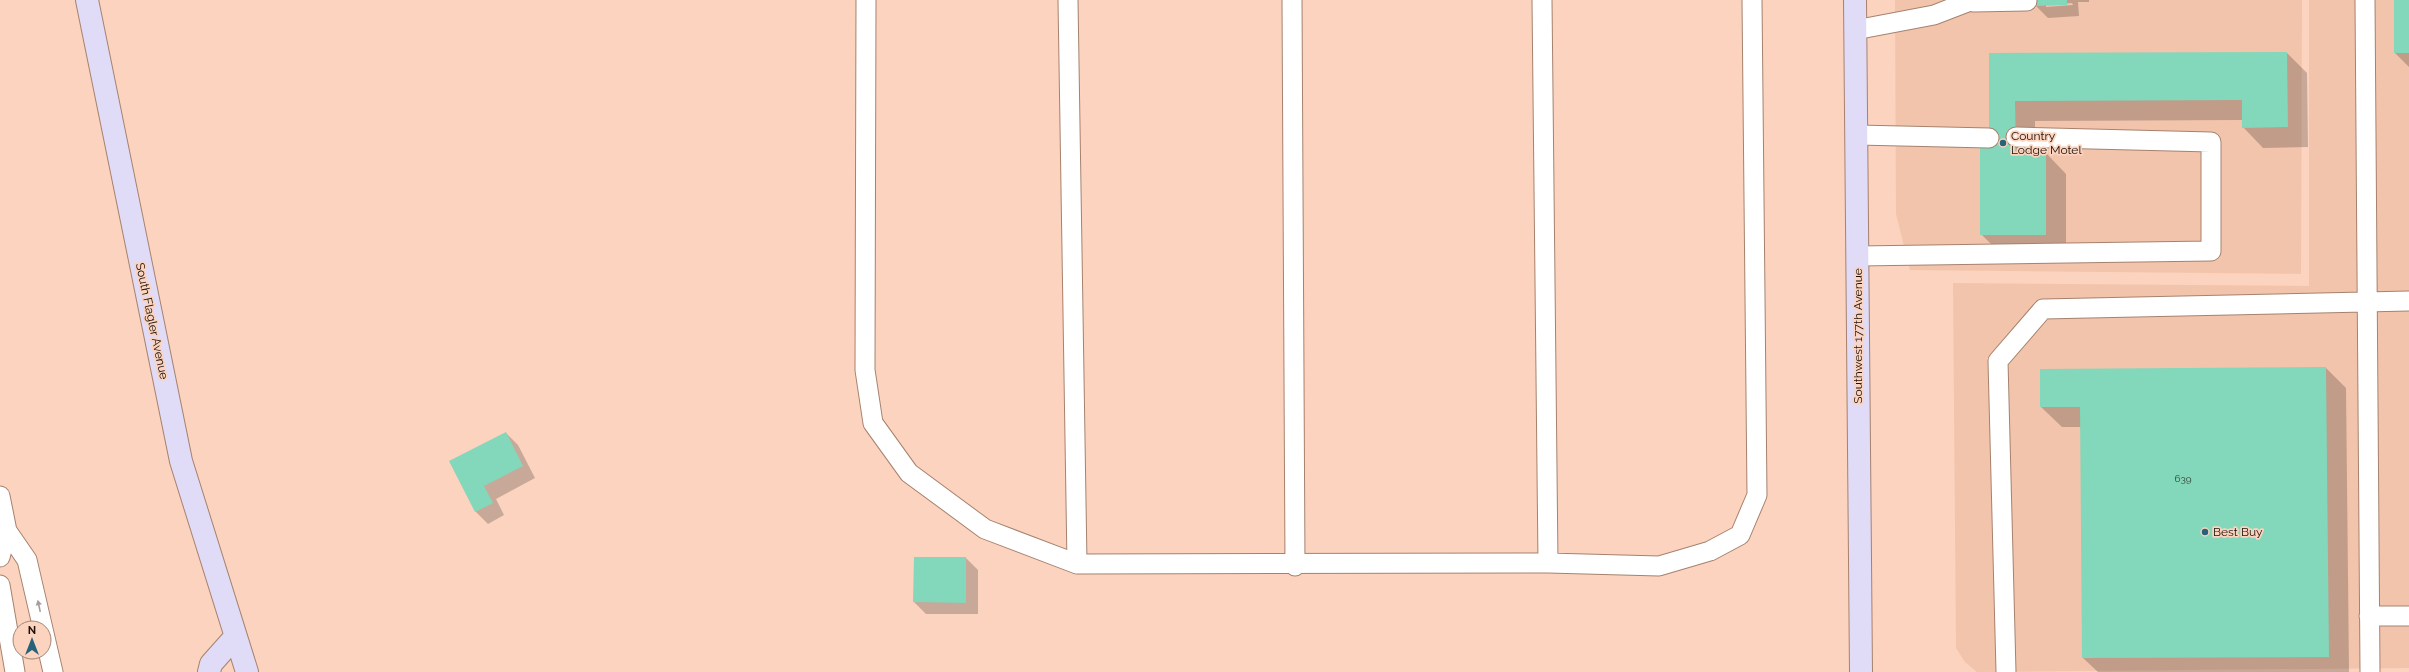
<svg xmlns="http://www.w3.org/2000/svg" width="2409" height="672" font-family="Raleway,sans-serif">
  <rect width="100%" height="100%" fill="#fbd3be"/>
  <path fill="#f2c4ac" d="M1895 0H2302L2301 274 1910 270 1896 214Z
    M2309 0H2409V668L1977 672 1965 662 1956 648 1953 283 2309 286Z"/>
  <path fill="#0003" fill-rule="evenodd" d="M2036 0H2089V2H2078L2079 16 2048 18 2036 6ZM2072 3 2073 5 2046 7V5Z
    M2395 0H2409V67L2395 53Z
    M2287 53 2307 73 2308 147 2263 148 2243 127V120L2035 121V153H2046L2066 174V255H2002L1981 234 1990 149V54Z
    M2326 368 2346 388 2349 672H2098L2083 658 2081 427H2062L2041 407Z
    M506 433 518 445 535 478 496 499 504 515 488 524 476 512 450 462Z
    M966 558 978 570V614H926L914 602Z"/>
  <path fill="#83d7ba" d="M2035 0H2067V5L2035 6Z
    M2394 0H2409V53H2394Z
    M2287 52 2288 127 2242 128V100L2015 101 2016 152H2046V235H1980V148H1989V53Z
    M2326 367 2329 657 2082 658 2080 407H2040V369Z
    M506 432 523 466 484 486 493 503 475 512 449 461Z
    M914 557H966V603L913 602Z"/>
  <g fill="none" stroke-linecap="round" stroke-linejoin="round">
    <defs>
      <path id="lane" d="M866 0 865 370 873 423 909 473 985 529 1077 564 1548 563 1659 566 1710 551 1740 535 1757 495 1752 0
        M1068 0 1077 564
        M1292 0 1295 566
        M1542 0 1548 563
        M2365 0 2370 672
        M1973 2 2027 1
        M1855 30 1934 15 1973 0
        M1857 135 1989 138
        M1858 256 2211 251V142L2016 137
        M0 496 7 531 27 560 53 672
        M0 557 7 531
        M0 585 15 672
        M2369 616H2409
        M2006 672 1998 361 2043 309 2409 301"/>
      <path id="secondary" d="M87 0 181 461 247 672
        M1855 0 1861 672
        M209 672 211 664 235 637"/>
    </defs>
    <use href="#lane" stroke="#a6826e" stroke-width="21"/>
    <use href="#secondary" stroke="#a6826e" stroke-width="24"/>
    <use href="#lane" stroke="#fff" stroke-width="19"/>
    <use href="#secondary" stroke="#e0dbf6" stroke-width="22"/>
  </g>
  <defs><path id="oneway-solid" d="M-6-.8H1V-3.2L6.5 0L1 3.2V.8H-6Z"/></defs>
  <use fill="#a49f9c" href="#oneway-solid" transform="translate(39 606) rotate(-102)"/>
  <g fill="#28617a" stroke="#fbd3be" stroke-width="1.5">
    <circle cx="2003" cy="143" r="4"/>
    <circle cx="2205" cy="532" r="4"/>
  </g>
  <g text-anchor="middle" stroke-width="3.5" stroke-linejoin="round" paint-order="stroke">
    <g font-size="10" fill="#364134">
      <text x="2183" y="482">639</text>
    </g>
    <g font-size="12" fill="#1c0f08" stroke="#fbd3be" text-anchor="start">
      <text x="2011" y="140">Country<tspan x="2011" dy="14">Lodge Motel</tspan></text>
      <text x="2213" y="536">Best Buy</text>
    </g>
    <g font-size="12" fill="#1c0f08" stroke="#fbd3be">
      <text transform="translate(152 321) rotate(78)" y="4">South Flagler Avenue</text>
      <text transform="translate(1858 336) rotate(-90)" y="4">Southwest 177th Avenue</text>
    </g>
  </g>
  <g transform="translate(32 640)"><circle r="19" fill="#fbd3be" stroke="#a28575"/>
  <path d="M0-3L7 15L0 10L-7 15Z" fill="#28617a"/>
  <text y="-6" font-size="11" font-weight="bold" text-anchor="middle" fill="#1c0f08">N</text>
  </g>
</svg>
